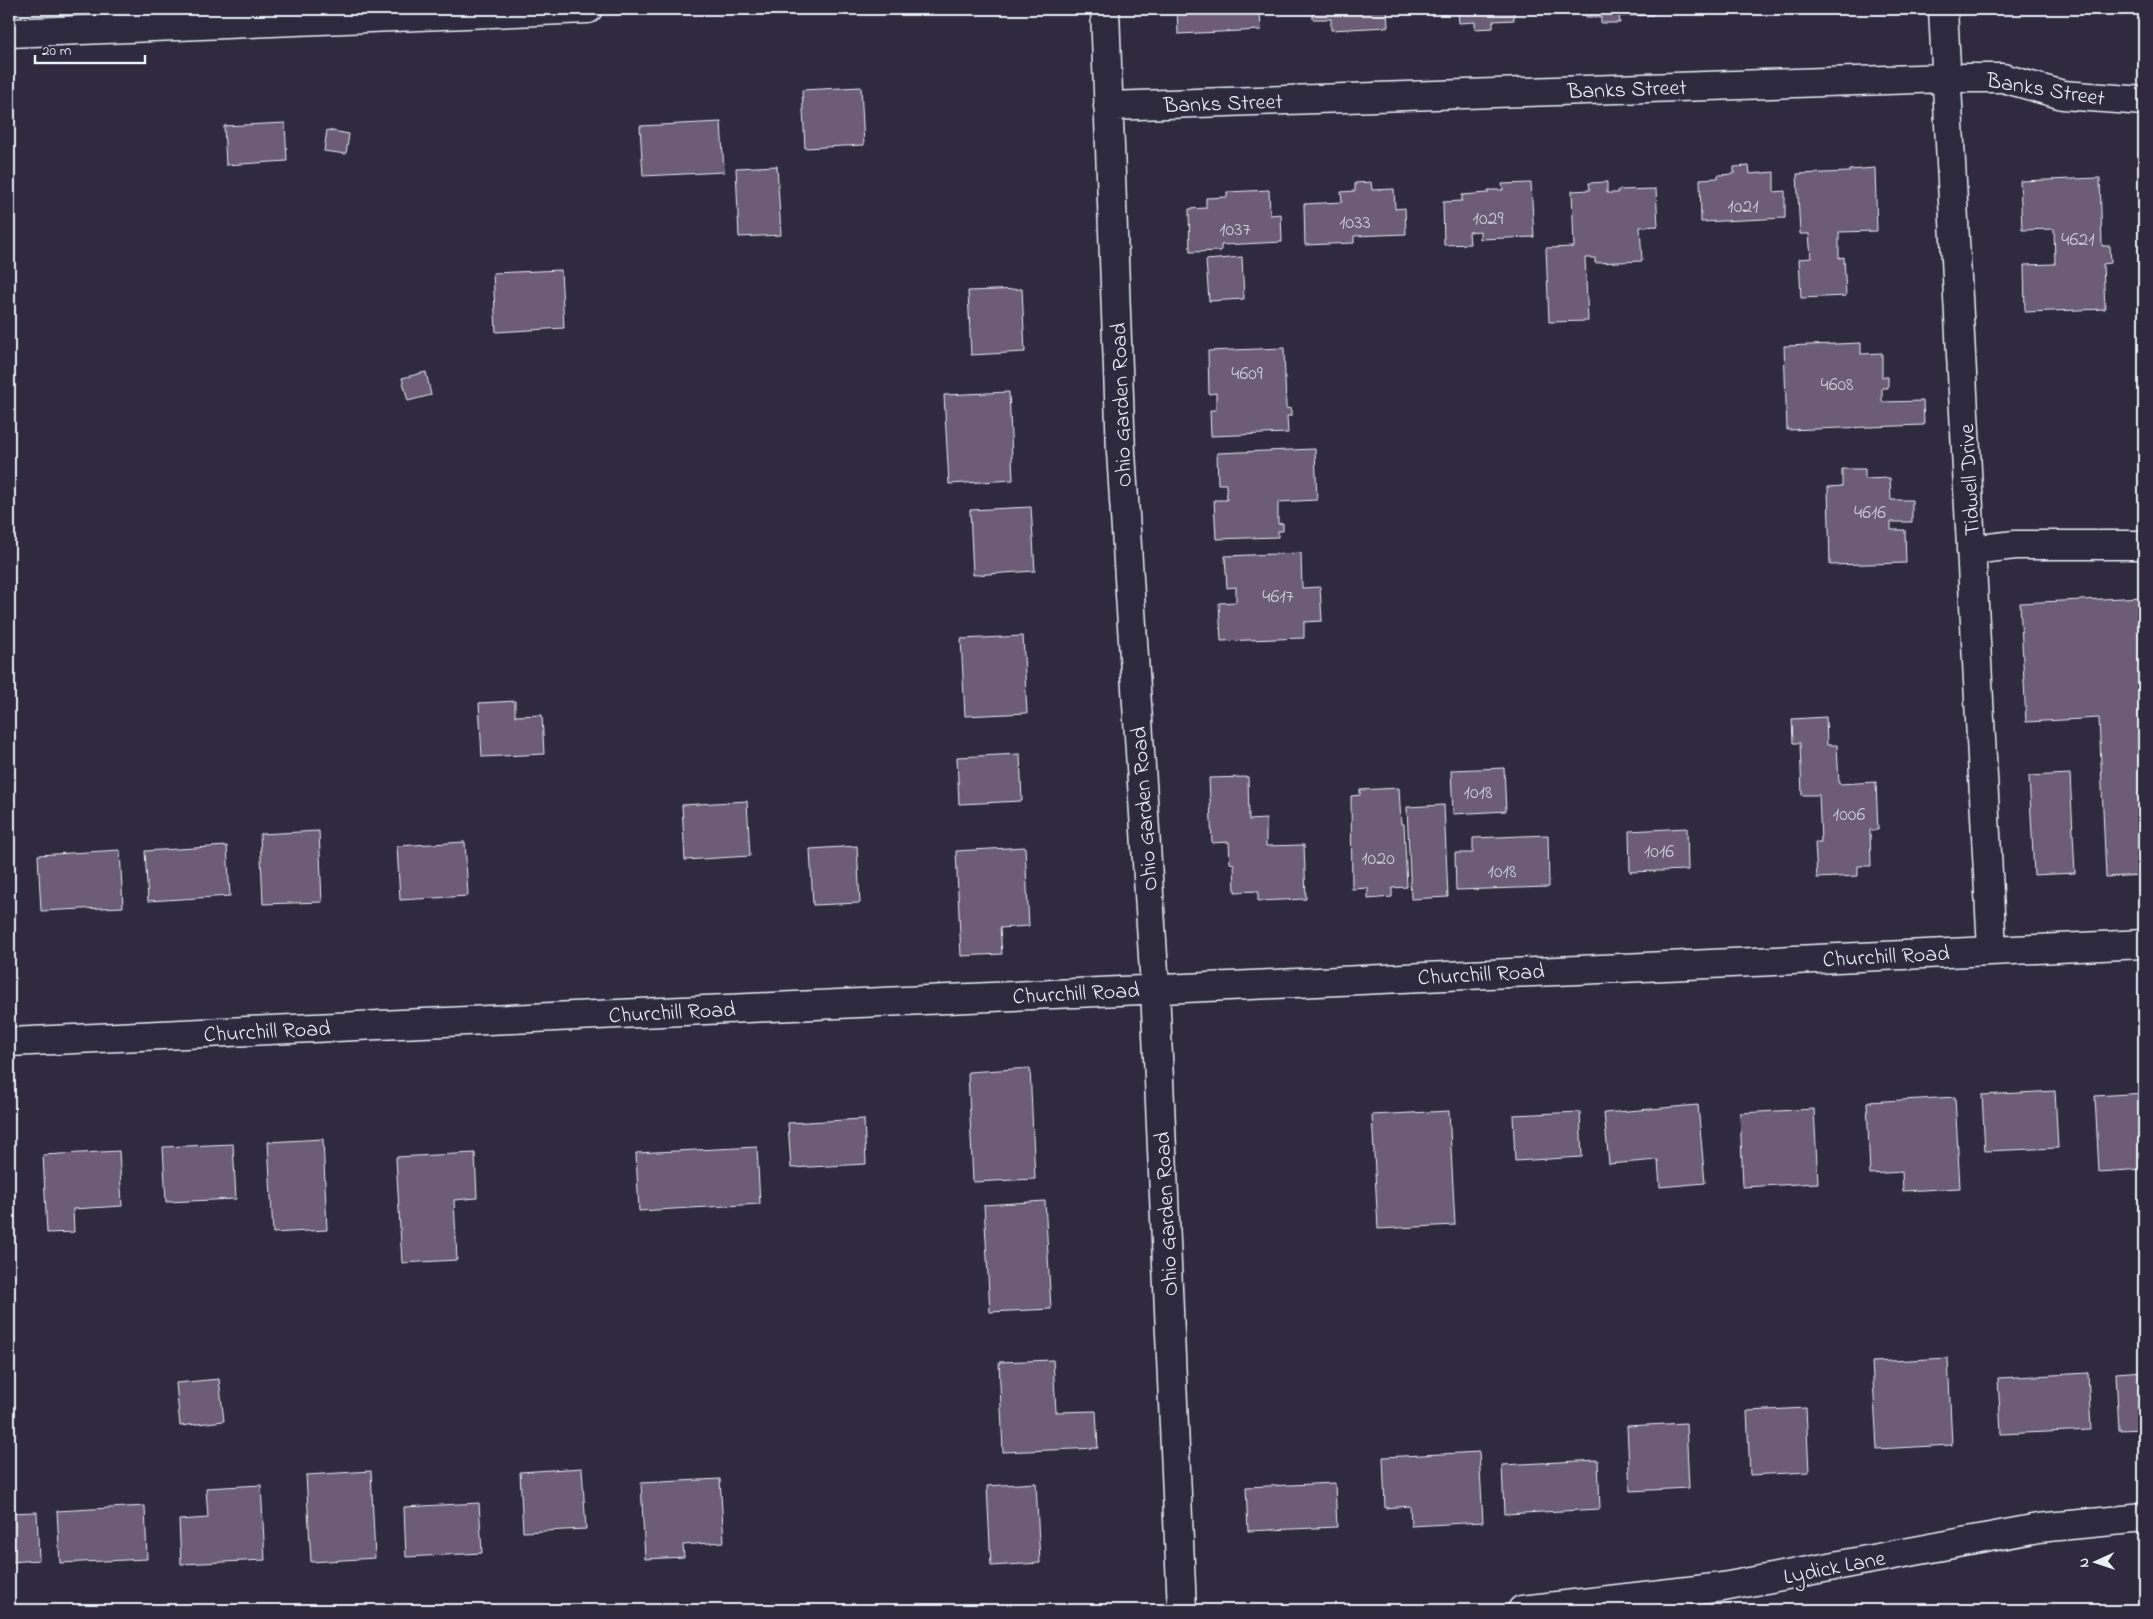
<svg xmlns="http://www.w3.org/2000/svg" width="2153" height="1619" font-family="'Indie Flower',sans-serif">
  <rect width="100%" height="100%" fill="#2f2a3d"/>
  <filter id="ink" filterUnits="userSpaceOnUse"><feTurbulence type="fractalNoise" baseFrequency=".02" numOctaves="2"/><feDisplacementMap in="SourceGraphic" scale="10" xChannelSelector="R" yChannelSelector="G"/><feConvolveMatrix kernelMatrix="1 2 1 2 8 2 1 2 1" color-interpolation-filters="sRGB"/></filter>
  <g filter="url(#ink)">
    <path fill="#6d5b74" stroke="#e8f1f8" d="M1177 9H1269V10L1260 11 1261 30 1178 34Z
      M1312 9H1387L1388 27 1331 30V19H1313Z
      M1440 9H1514V20L1493 21V28L1475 29V22L1459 23 1458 13 1440 14Z
      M1586 9H1653V15L1619 16 1620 23H1601V17H1586Z
      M1731 9H1760V10L1731 11Z
      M2118 9H2130L2131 15 2119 16Z
      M861 87 864 145 805 148 802 90Z
      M721 122 724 172 643 176 640 126Z
      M285 123 287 161 226 165 224 126Z
      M327 130 349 134 346 154 324 151Z
      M777 166 781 235 739 237 736 168Z
      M1749 166 1750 174 1774 172V192L1785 191V218L1701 222 1700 179 1718 178V175L1734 174V167Z
      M1875 168 1877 231 1839 232V258L1844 257 1846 296 1801 298 1799 259 1811 258 1809 234H1800L1797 174 1850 172 1849 170Z
      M2100 178 2102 246H2110L2111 263 2103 264 2105 309 2025 312 2024 265 2055 264 2054 229 2022 230 2020 181Z
      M1371 182 1372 190 1394 189 1395 209 1405 208 1406 234 1354 236V243L1305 245 1304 204 1342 202 1341 192 1355 191V183Z
      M1607 182V193H1618V190L1656 189 1658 226 1640 227 1642 261 1595 263V258H1585L1588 321 1549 322 1546 248 1574 247 1572 191 1590 190 1589 183Z
      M1531 183 1534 237 1480 239V231L1469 232 1470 244 1444 245 1443 202 1462 201V195L1488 193V190H1503L1502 184Z
      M1269 190 1270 215 1281 214 1282 242 1221 245V251L1190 252 1189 209 1206 208V198L1227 197V192Z
      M1242 257 1244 299 1209 301 1206 260Z
      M561 270 564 328 496 332 493 273Z
      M1022 289 1025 352 971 355 968 291Z
      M1861 343V354L1882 353V377H1888V388H1882V402L1923 401 1924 425 1787 430 1784 346Z
      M1284 348 1286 408 1291 409V416H1287L1288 433 1211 436 1210 410H1216V393L1209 394 1208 351Z
      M426 372 431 395 408 401 402 378Z
      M1009 392 1013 480 949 484 944 395Z
      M1315 449 1317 500 1278 502V524L1283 523V531H1278V537L1216 539 1214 500H1227L1226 484H1218L1217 453Z
      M1842 469H1865V479L1890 478 1891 500H1912V522H1891V530H1905L1906 563 1830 565 1828 487 1842 486Z
      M1031 507 1035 571 973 575 970 510Z
      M1301 553 1302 588 1320 587 1322 621 1304 622V638L1221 641 1219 603 1236 602V587L1227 588 1225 556Z
      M2143 597 2144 875 2106 877 2099 718 2026 722 2020 603Z
      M1023 636 1027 713 965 716 961 639Z
      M515 701V716L542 715 544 754 482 757 479 703Z
      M1826 717 1827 745H1837L1839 784 1876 782 1878 830H1870L1871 866H1858V876L1817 878 1815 842H1821L1819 795H1802L1800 743H1793L1792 719Z
      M1020 754 1022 801 959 804 957 757Z
      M1504 768 1506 811 1453 814 1451 770Z
      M2070 774 2075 873 2034 875 2029 776Z
      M1248 777 1249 820 1266 819V846L1304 845 1306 899 1258 901V891L1235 892 1234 864 1230 863 1229 842 1212 843 1209 778Z
      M1399 788 1401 824H1404L1407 887 1392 888V897L1368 899V888L1352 889 1351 796 1360 795V790Z
      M747 801 750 856 685 860 682 805Z
      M1444 805 1448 897 1411 899 1407 807Z
      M1687 828 1688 870 1630 872 1629 831Z
      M319 831 322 902 263 904 260 834Z
      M1548 835 1549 887 1456 890 1455 853H1473V838Z
      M465 842 468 896 400 900 397 846Z
      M227 846 230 896 148 901 145 851Z
      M857 846 860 903 813 905 810 849Z
      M1025 847 1029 926 1000 928 1002 954 961 956 956 851Z
      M120 850 123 907 41 911 38 855Z
      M1030 1068 1035 1179 973 1182 968 1072Z
      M2055 1091 2058 1148 1985 1151 1982 1095Z
      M2144 1093V1169L2099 1172 2095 1096Z
      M1955 1097 1960 1188 1903 1191 1902 1172 1870 1174 1867 1102Z
      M1698 1105 1705 1183 1660 1187 1658 1160 1609 1164 1604 1113Z
      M1814 1109 1818 1183 1743 1187 1740 1113Z
      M1449 1111 1455 1225 1378 1229 1372 1115Z
      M1580 1112 1582 1157 1515 1161 1513 1115Z
      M864 1119 866 1164 791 1168 788 1123Z
      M323 1139 327 1230 273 1233 268 1142Z
      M233 1144 236 1199 166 1202 163 1147Z
      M757 1147 760 1204 639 1211 636 1153Z
      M119 1151 122 1206 73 1209 74 1232 47 1233 43 1155Z
      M475 1153 477 1198 454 1200 457 1260 402 1263 396 1157Z
      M1045 1201 1051 1309 990 1312 984 1205Z
      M1948 1358 1952 1445 1877 1449 1872 1362Z
      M1053 1360 1056 1412 1096 1411 1098 1448 1003 1452 999 1362Z
      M2144 1371V1429L2119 1430 2116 1373Z
      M2088 1373 2091 1430 2001 1434 1998 1378Z
      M219 1379 224 1421 180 1426 176 1383Z
      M1806 1408 1809 1472 1750 1475 1747 1411Z
      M1686 1423 1689 1488 1630 1491 1627 1426Z
      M1479 1452 1483 1522 1411 1526 1410 1506 1385 1508 1383 1457Z
      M1598 1460 1600 1509 1504 1514 1502 1465Z
      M582 1468 586 1529 523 1532 520 1472Z
      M371 1471 375 1558 311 1562 306 1475Z
      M720 1479 724 1542 683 1545 684 1557 645 1559 641 1483Z
      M1036 1483 1040 1563 991 1566 987 1486Z
      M1335 1483 1337 1527 1248 1531 1246 1487Z
      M261 1485 265 1560 181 1564 179 1520 208 1518 206 1488Z
      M479 1503 482 1553 406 1557 404 1507Z
      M145 1506 147 1559 60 1563 57 1511Z
      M37 1512 39 1560 9 1562V1513Z"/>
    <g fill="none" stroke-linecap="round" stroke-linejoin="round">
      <defs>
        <path id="minor" d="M1105 9 1121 452 1155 988 1182 1610
          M1943 9 1992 950
          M9 33 588 9
          M1108 106 1947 78H2003L2063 95 2144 101
          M1971 550 2015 545H2144
          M9 1042 2144 944
          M1522 1610 1723 1587 2038 1528 2144 1518"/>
      </defs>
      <use href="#minor" stroke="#e8f1f8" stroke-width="31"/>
      <use href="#minor" stroke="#2f2a3d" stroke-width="28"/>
    </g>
  </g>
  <g text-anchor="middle" stroke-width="4.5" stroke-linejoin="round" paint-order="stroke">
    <g font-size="20" fill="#c9ccd7">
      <text x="1743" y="212">1021</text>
      <text x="1488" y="224">1029</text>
      <text x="1355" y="228">1033</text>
      <text x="1235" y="235">1037</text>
      <text x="2078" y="245">4621</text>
      <text x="1247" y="379">4609</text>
      <text x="1837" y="390">4608</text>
      <text x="1870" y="518">4616</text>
      <text x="1278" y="602">4617</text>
      <text x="1478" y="798">1018</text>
      <text x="1849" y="820">1006</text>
      <text x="1659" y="857">1016</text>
      <text x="1378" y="864">1020</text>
      <text x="1502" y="877">1018</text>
    </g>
    <g font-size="22" fill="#e8f1f8" stroke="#2f2a3d">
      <text transform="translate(1627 88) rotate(-2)" y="8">Banks Street</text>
      <text transform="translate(2046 88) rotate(9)" y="8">Banks Street</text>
      <text transform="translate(1223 102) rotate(-2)" y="8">Banks Street</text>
      <text transform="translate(1120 405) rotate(-92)" y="8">Ohio Garden Road</text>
      <text transform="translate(1968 480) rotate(-93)" y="8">Tidwell Drive</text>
      <text transform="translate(1143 809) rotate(-94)" y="8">Ohio Garden Road</text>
      <text transform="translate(1886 955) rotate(-3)" y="8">Churchill Road</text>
      <text transform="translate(1481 973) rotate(-3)" y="8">Churchill Road</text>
      <text transform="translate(1076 992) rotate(-3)" y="8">Churchill Road</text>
      <text transform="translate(672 1011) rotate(-3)" y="8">Churchill Road</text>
      <text transform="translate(267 1030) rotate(-3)" y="8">Churchill Road</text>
      <text transform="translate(1165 1214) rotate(-93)" y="8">Ohio Garden Road</text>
      <text transform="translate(1834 1566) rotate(-11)" y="8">Lydick Lane</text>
    </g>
  </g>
  <rect width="2153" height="1619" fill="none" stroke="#2f2a3d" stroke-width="30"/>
  <rect x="15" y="15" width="2123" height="1589" fill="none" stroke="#e8f1f8" stroke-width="2" filter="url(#ink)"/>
  <g transform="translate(2096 1562) rotate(267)" stroke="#2f2a3d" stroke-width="4" paint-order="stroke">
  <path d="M0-4L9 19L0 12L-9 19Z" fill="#e8f1f8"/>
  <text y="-8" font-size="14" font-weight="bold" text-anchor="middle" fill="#e8f1f8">N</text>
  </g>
  <path d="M35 55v8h110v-8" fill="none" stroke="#e8f1f8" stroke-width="2.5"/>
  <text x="42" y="55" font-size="15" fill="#e8f1f8" stroke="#2f2a3d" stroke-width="4" paint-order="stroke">20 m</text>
</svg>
